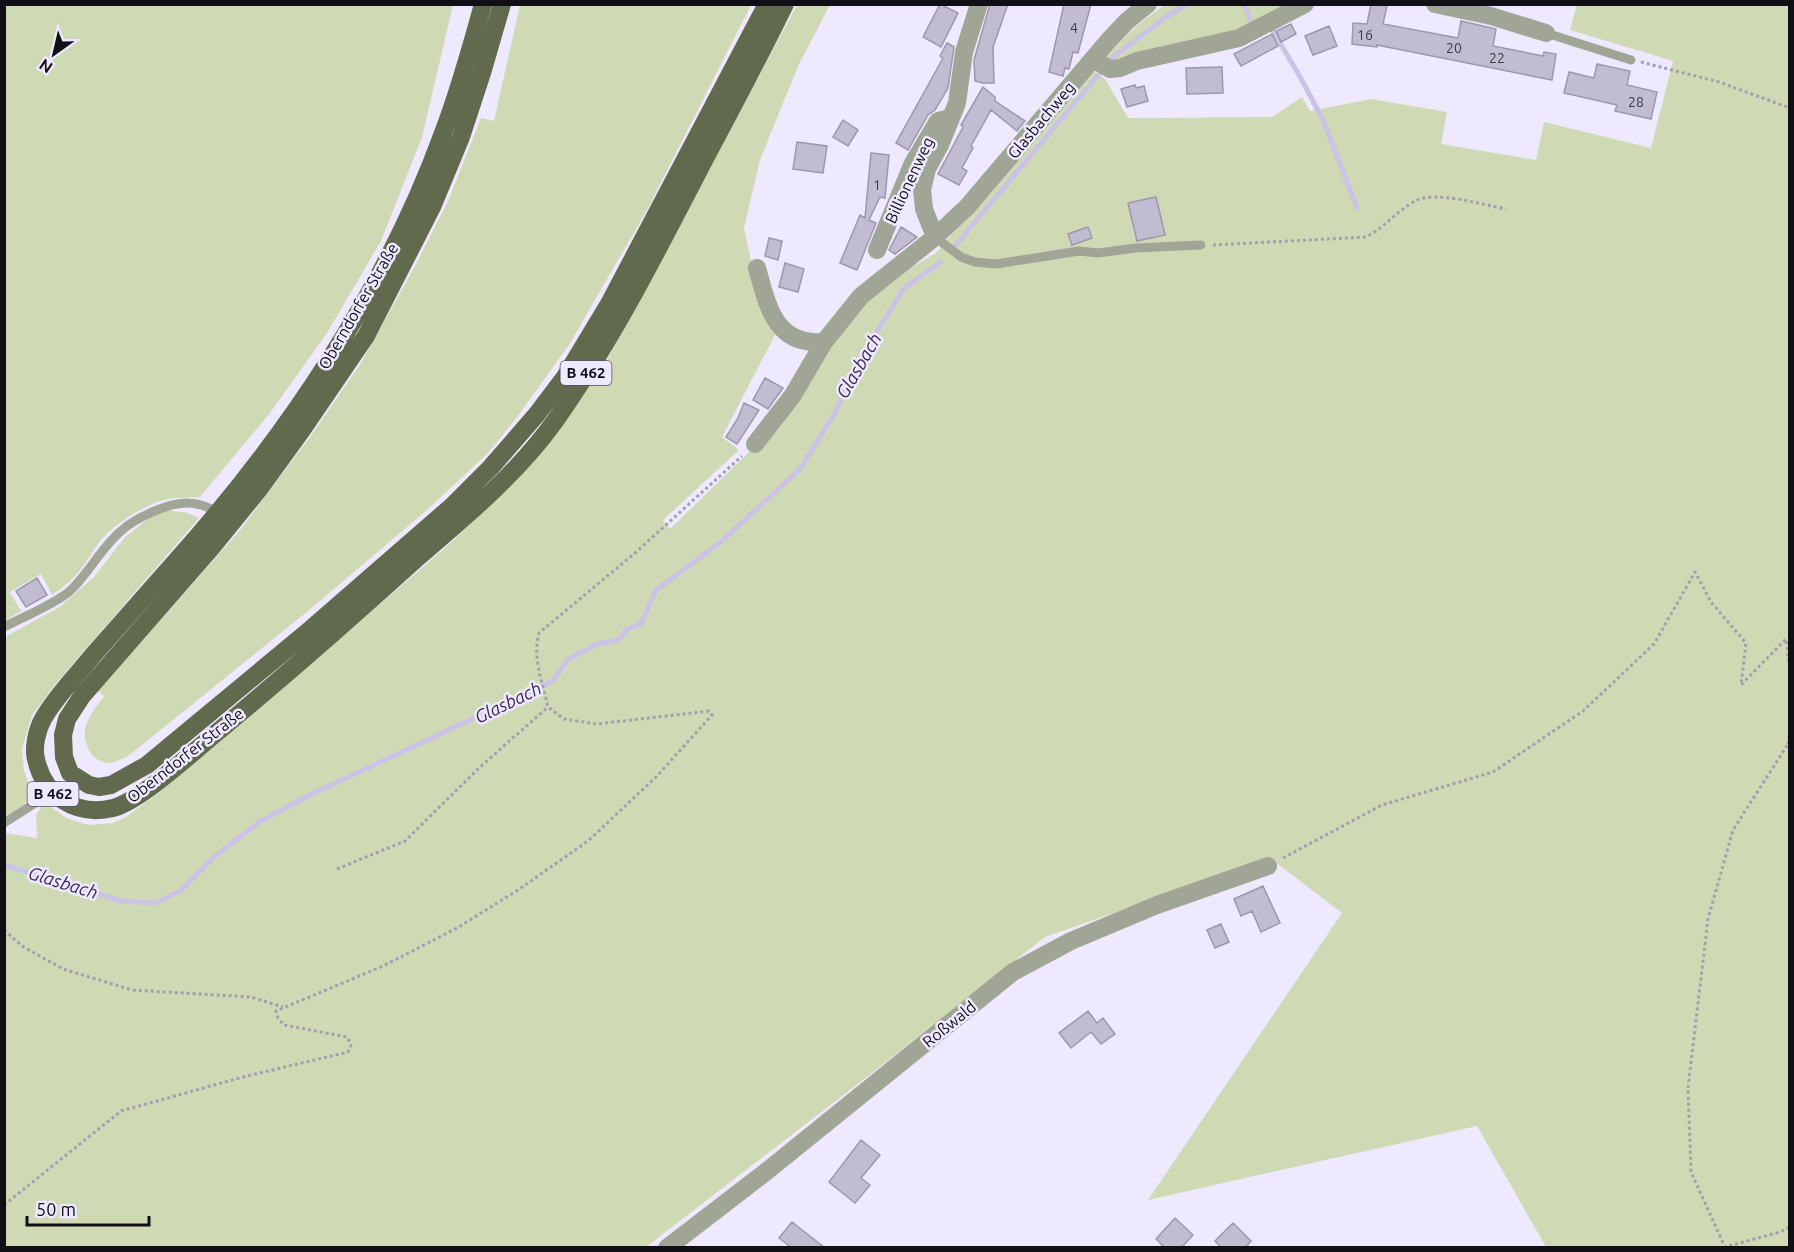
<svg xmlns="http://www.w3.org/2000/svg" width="1794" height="1252" font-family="Ubuntu,sans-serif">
  <rect width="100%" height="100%" fill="#eee9fe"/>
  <path fill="#cfdab5" d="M4 5H453L422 137 381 241 327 333 270 413 200 497C190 498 178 497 168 499 147 503 110 526 98 544 82 567 77 579 52 595L41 574 10 592 21 611 5 621Z
    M520 5H751L647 210 569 345 518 416 488 453 427 510 308 611 127 757C123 758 115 763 110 763 92 763 83 744 85 729 87 717 97 706 104 696L98 691 241 529 310 437 361 363 415 266 448 201 481 118 494 121Z
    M797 5H830L798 66 760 160 744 228 757 289 776 333 722 437 739 450 663 520 670 529 746 455 775 430 838 336 861 308 886 282 936 253 1091 69 1105 79 1128 118 1272 117 1302 97 1310 111 1371 99 1447 112 1441 144 1536 160 1544 122 1651 148 1673 61 1570 30 1577 5H1789V1247H1546L1477 1126 1148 1200 1342 913 1270 858 1045 937 881 1066 646 1247H5V833L37 838 36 815 42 806 48 805 66 818 89 825 113 823 126 817 157 794 281 690 453 541 533 460 576 406 606 362Z
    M1165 5H1293L1238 33 1120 62 1107 57C1124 36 1142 20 1165 5Z
    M168 510 188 513 199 518 58 681 32 715 22 749 24 770 32 794 23 806 5 817V637L61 606 94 577 125 537 151 517Z"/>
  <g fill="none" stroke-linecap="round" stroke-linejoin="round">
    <path stroke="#cbc2e7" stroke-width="5" d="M1244 4 1251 21
      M1273 31 1303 82 1324 122 1357 208
      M1112 58 1166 17 1187 4
      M955 246 1099 74
      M4 865 122 901 155 903 180 891 213 858 259 822 310 795 551 682 569 659 597 644 619 640 627 629 641 624 656 590 722 541 800 469 834 415 864 353 904 288 940 263"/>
  </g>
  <path fill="#c1bcd1" stroke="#9c97ab" stroke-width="1.5" d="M940 4 958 13 941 47 923 37Z
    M990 4H1008L993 47 994 83H983L975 81 974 60Z
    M1064 4H1091L1078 53 1073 52 1069 69 1065 68 1063 76 1049 72Z
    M1371 4 1387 6 1383 24 1458 38 1461 21 1496 29 1493 46 1543 56 1544 52 1556 54 1552 80 1377 45V47L1352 44 1353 23 1367 24Z
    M1291 24 1296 34 1281 42 1276 31Z
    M1329 26 1337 46 1313 55 1305 36Z
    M1272 34 1278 46 1241 66 1234 54Z
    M947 43 954 47 948 88 935 110 928 115 908 150 896 143 943 58 940 56Z
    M1597 64 1630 71 1627 85 1657 92 1651 119 1615 111 1617 105 1564 93 1569 72 1594 78Z
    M1222 67 1223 93 1187 94 1186 68Z
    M1135 85 1136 88 1144 86 1148 101 1127 107 1121 89Z
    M983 87 995 97V101L1025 121 1017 131 991 110 971 146 973 148 962 168 967 171 959 185 938 174 962 129 963 125H961Z
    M843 120 858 130 848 146 833 137Z
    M797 142 827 146 823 173 793 169Z
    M871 153 889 155 885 198 880 197 869 220 876 223 857 270 840 263 860 215 865 218Z
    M1156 197 1165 235 1137 241 1128 203Z
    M901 227 917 237 895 254 889 250Z
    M1088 227 1092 238 1072 245 1068 234Z
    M769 238 782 241 778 260 765 256Z
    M785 263 804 269 798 292 779 287Z
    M765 378 783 388 768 409 753 400Z
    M744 403 759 410 737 444 726 437 738 418Z
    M37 578 47 595 26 607 16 591Z
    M1263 886 1280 923 1261 932 1252 911 1241 916 1234 899Z
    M1221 924 1229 942 1215 948 1207 930Z
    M1088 1011 1097 1023 1103 1018 1115 1034 1101 1044 1091 1032 1071 1048 1059 1033Z
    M861 1140 880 1155 861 1178 870 1185 855 1203 829 1182Z
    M1175 1218 1193 1235 1181 1248H1165L1156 1239Z
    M792 1222 825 1248H792L779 1238Z
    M1233 1223 1251 1241 1245 1248H1222L1215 1241Z"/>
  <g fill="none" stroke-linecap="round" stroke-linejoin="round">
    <path stroke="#a39faf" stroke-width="3" stroke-dasharray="3 3" stroke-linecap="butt" d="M1641 62 1719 82 1790 108
      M1213 245 1366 237C1384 228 1397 211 1415 201 1435 190 1484 205 1506 209
      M1788 744 1790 731
      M1790 748 1788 744 1733 830 1708 919 1688 1088 1691 1172 1725 1247 1780 1232 1790 1227
      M1283 858 1382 805 1493 772 1583 711 1654 644 1695 572 1711 602 1746 643 1741 685 1786 639 1790 671
      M337 869 405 841 480 767 548 707
      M4 930 22 946 63 969 132 990 251 997 283 1007
      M4 1205 121 1111 243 1077 348 1052 351 1045 347 1037 284 1025 278 1018 276 1011 383 966 457 928 518 890 588 841 656 777 712 715 709 711 597 724 564 719 548 707C543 684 532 657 539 633L635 553 742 456"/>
    <path stroke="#a0a595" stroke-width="9" d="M1546 33 1631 60
      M935 237 961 257 975 262 996 264 1079 251 1098 253 1136 248 1201 245
      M4 627C23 617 55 604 70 591 89 573 101 548 121 531 135 518 169 502 189 503 200 503 209 508 219 512
      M4 823 51 793"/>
    <path stroke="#a0a595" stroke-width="18" d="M1435 4 1491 16 1546 33
      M1093 59 1110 69 1120 68 1137 61 1239 38 1305 4
      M935 237 924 209 922 190 927 169 940 145 957 103 964 52 979 4
      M877 250 913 163 938 121 946 119
      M757 268C768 307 775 346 824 342
      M755 444 793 395 824 342 861 296 935 237 967 207 1109 40 1127 21 1148 4
      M667 1248 762 1175 1013 972 1071 941 1157 905 1268 866"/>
    <path stroke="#626a4d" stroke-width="18" d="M483 4C471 48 459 91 443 133 386 290 287 437 176 561 149 592 121 623 94 654 77 675 56 696 43 719 37 730 33 747 36 759 44 796 76 817 113 808 141 801 196 749 221 729 287 674 352 617 416 559 465 517 517 474 555 421 611 342 655 255 699 170 728 115 758 60 785 4
      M502 4 482 73 461 137 432 207 366 336 302 430 260 488 212 547 82 696 67 719 63 735 64 757 70 773 89 785 99 787 111 785 147 765 305 634 451 507 491 467 537 414 565 377 609 304 767 4"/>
  </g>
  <g text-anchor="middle" stroke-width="5" stroke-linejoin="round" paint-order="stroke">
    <g font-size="14" fill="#3d3a45">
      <text x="1074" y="33">4</text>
      <text x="1365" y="40">16</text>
      <text x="1454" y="53">20</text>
      <text x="1497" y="63">22</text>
      <text x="1636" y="107">28</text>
      <text x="877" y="190">1</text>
    </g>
    <g fill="#eee9fe" stroke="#53505c" stroke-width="1.5">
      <rect x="560.5" y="361" width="51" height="24" rx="4.5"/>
      <rect x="27.5" y="782" width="51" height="24" rx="4.5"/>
    </g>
    <g font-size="15" font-weight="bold" fill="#110f16">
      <text x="586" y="378">B 462</text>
      <text x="53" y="799">B 462</text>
    </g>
    <g font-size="16" fill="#110f16" stroke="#eee9fe">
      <text transform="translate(1041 120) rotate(-50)" y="6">Glasbachweg</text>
      <text transform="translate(909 180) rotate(-65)" y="6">Billionenweg</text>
      <text transform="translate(358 306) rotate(-60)" y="6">Oberndorfer Straße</text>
      <text transform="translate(185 755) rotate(-38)" y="6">Oberndorfer Straße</text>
      <text transform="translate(949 1024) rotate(-39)" y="6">Roßwald</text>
    </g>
    <g font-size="18" font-style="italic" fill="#382857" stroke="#eee9fe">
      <text transform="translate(859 366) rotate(-60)" y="6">Glasbach</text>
      <text transform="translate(508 703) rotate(-26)" y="6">Glasbach</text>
      <text transform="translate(63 883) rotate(17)" y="6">Glasbach</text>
    </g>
  </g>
  <rect width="1794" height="1252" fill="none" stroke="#110f16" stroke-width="12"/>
  <g transform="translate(54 54) rotate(214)" stroke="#eee9fe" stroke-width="4.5" paint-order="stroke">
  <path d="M0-4.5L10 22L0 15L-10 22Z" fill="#110f16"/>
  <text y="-9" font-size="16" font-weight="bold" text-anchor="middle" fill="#110f16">N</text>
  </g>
  <path d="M27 1216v9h122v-9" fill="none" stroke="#110f16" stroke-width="3"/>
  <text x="36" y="1216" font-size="18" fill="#110f16" stroke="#eee9fe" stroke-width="4.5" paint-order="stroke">50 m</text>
</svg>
